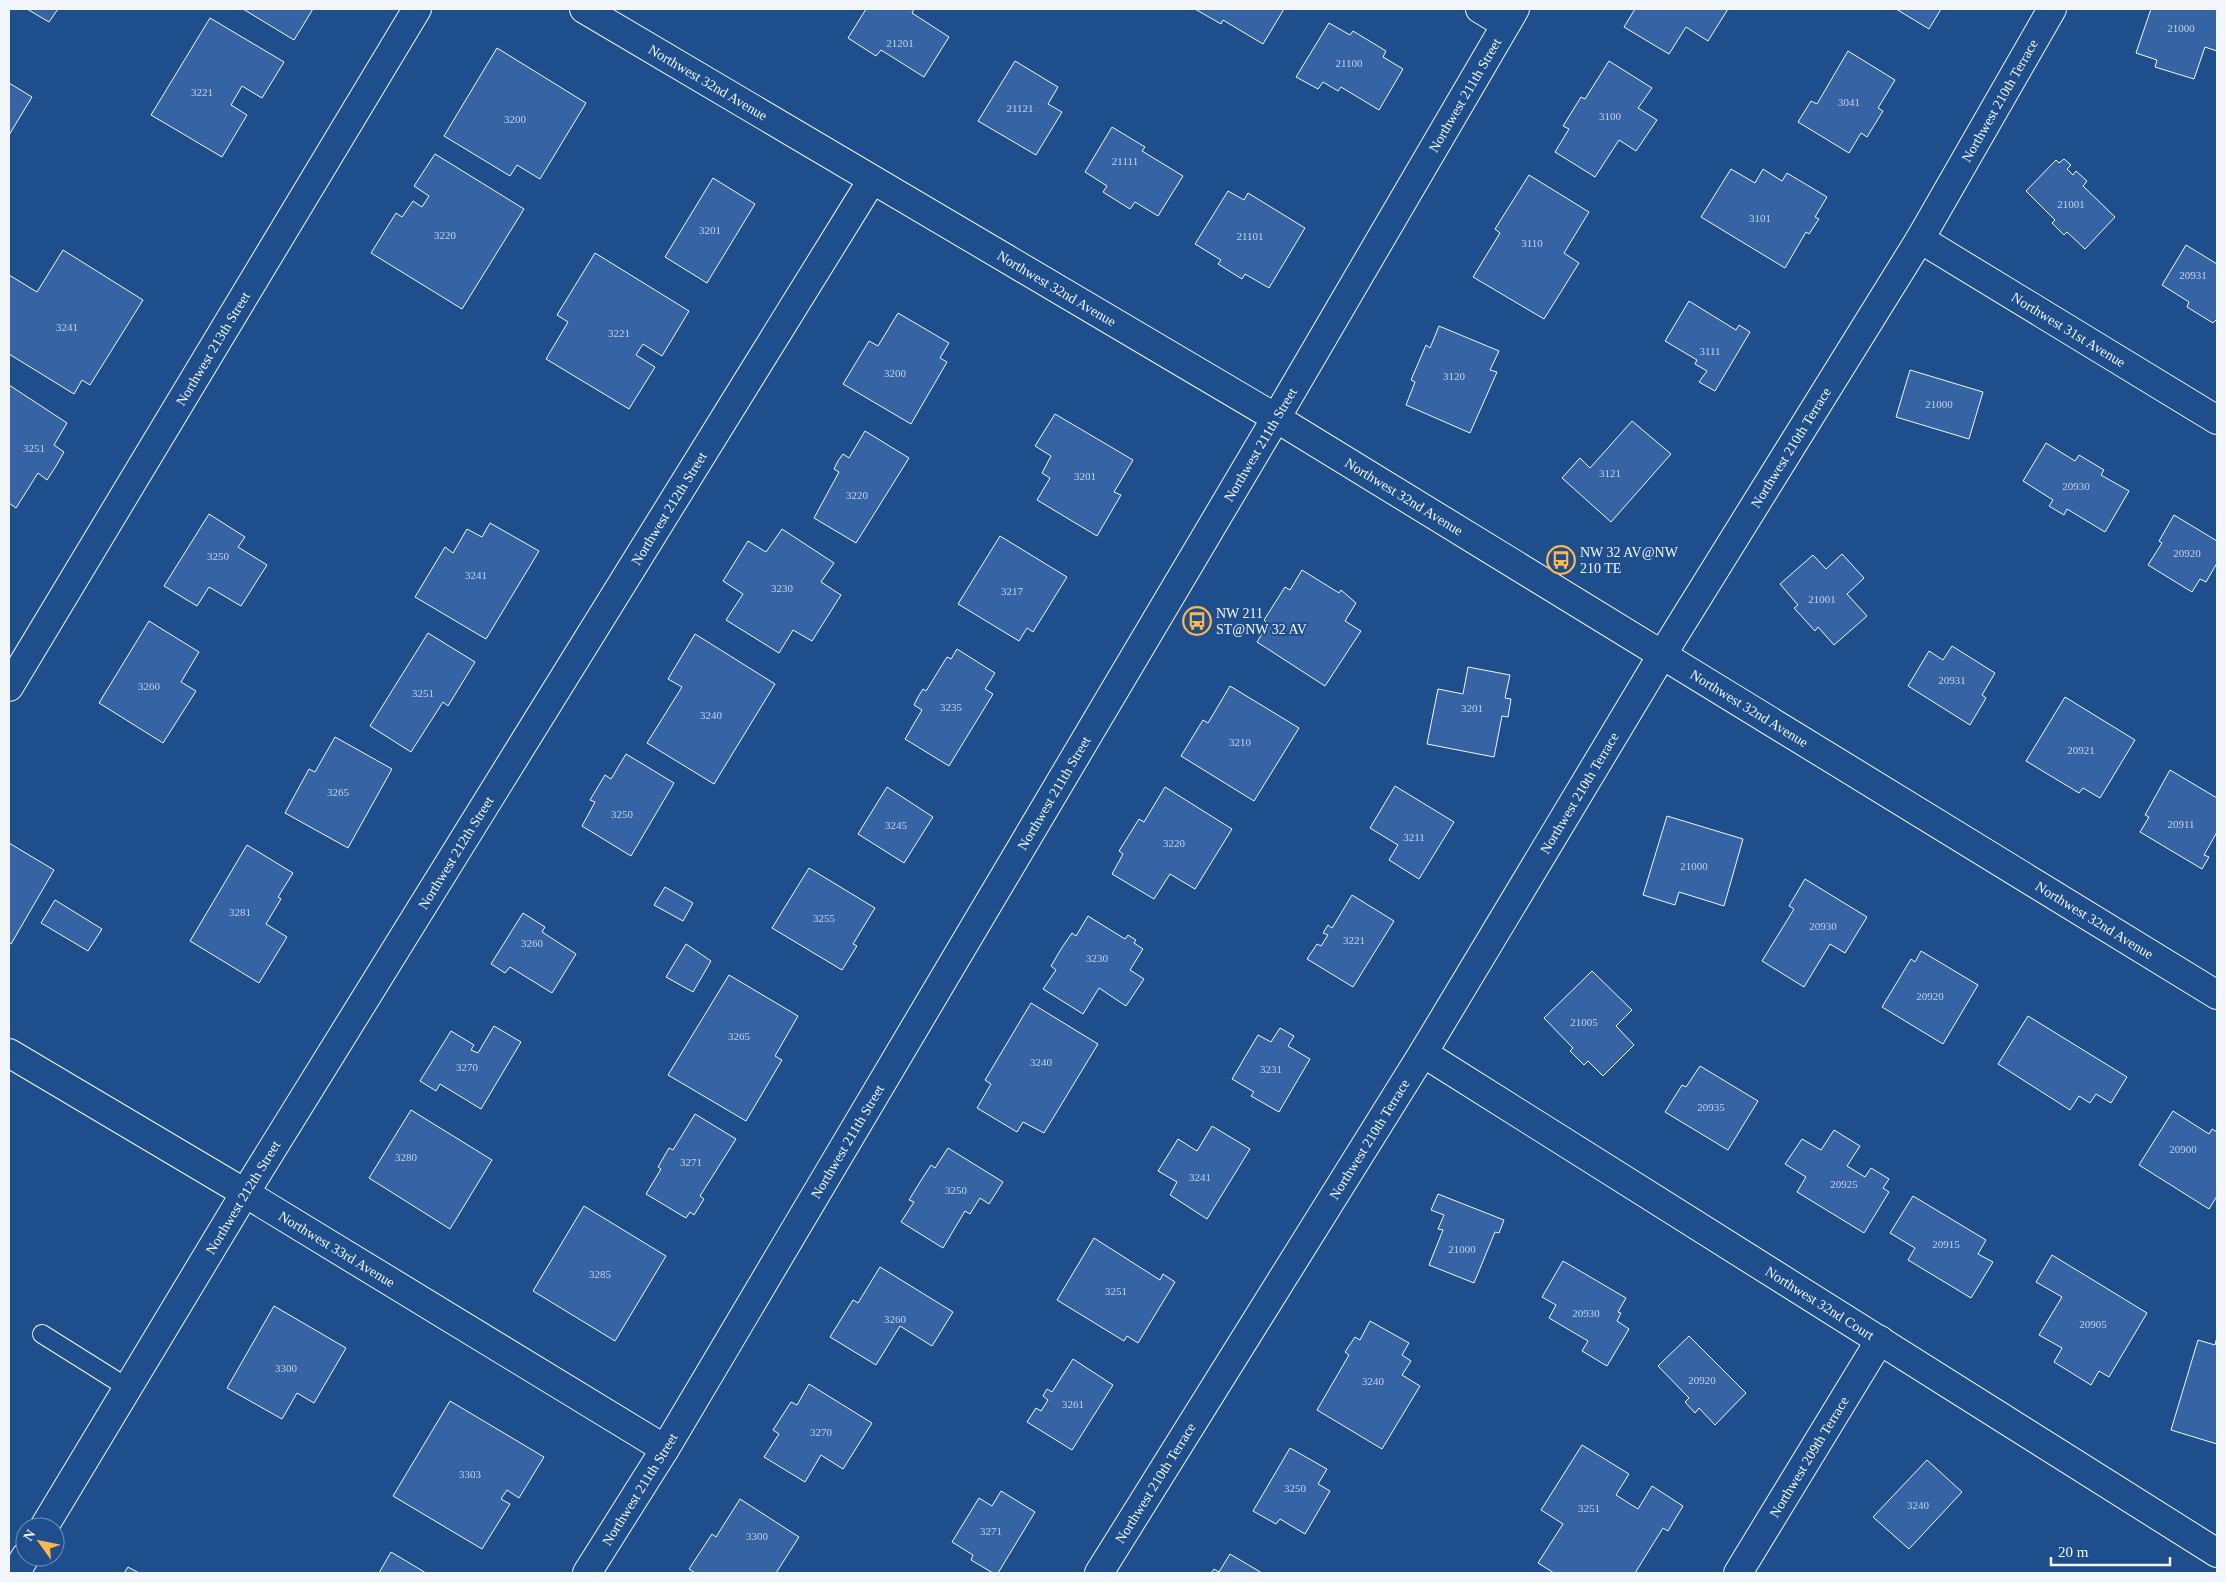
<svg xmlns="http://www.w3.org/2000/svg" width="2226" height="1582" font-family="'Times New Roman',serif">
  <rect width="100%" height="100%" fill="#1f4e8c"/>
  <path fill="#3563a3" stroke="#f2f6ff" d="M27 9H58L49 22Z
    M243 9H313L294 40Z
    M866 9H914L912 13 949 37 924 77 881 50 876 56 848 38Z
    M1195 9H1284L1263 44 1223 20 1221 24Z
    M1635 9H1728L1708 41 1686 27 1669 54 1624 27Z
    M1896 9H1941L1929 29Z
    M2151 9H2217V51L2205 47 2194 79 2155 67 2157 60 2136 53Z
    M210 18 284 62 262 98 242 86 231 105 247 115 222 157 151 115Z
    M1329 23 1350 35 1353 31 1386 51 1383 57 1403 69 1379 110 1341 87 1338 91 1323 82 1318 89 1296 77Z
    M497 48 586 103 540 179 517 165 510 176 444 136Z
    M1848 51 1895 80 1878 108 1883 111 1867 137 1861 133 1849 153 1798 122 1811 101 1817 104Z
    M1015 61 1058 87 1048 104 1062 112 1036 155 978 121Z
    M1609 61 1652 88 1638 108 1657 120 1636 151 1619 140 1595 177 1555 152 1569 129 1563 126 1581 97 1585 99Z
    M9 83 32 97 9 135Z
    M1112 127 1145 147 1142 151 1183 176 1158 216 1135 202 1130 209 1103 192 1107 186 1085 172Z
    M435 154 524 209 462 309 371 253 396 213 402 217 413 201 422 207 429 196 414 186Z
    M2064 159 2071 165 2067 169 2073 175 2076 171 2087 181 2083 186 2115 217 2085 249 2067 232 2064 235 2052 223 2055 220 2026 191 2056 160 2059 163Z
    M1731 169 1755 183 1763 169 1782 181 1787 173 1827 197 1815 217 1819 219 1809 234 1806 232 1785 268 1701 217Z
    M1529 175 1589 212 1564 253 1579 263 1544 319 1473 277 1500 233 1495 229Z
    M713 178 755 204 707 283 665 257Z
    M1228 191 1244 200 1248 193 1305 228 1269 288 1245 274 1242 279 1218 264 1221 260 1195 244Z
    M2186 245 2217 264V319L2213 323 2187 307 2189 302 2162 285Z
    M63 250 143 300 90 385 82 380 74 394 9 354V275L37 292Z
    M595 253 689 311 662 356 643 344 636 355 655 367 629 409 546 359 568 322 557 315Z
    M1689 301 1736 330 1739 325 1750 332 1715 391 1699 382 1707 371 1695 364 1697 360 1665 341Z
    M898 313 949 343 940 358 947 362 911 424 843 384 869 341 878 346Z
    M1439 326 1499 351 1490 370 1497 372 1470 433 1406 405 1415 382 1411 380 1426 345 1430 348Z
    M1910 370 1983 392 1969 439 1896 417Z
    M9 385 67 423 54 445 64 452 56 466 47 480 38 473 16 508 9 503Z
    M1055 414 1133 460 1114 492 1121 495 1097 536 1037 500 1050 478 1042 473 1051 456 1035 446Z
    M1632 421 1671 454 1611 522 1562 478 1580 458 1590 468Z
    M865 431 909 458 856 543 814 518 839 472 834 469 838 461 843 454 849 458Z
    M2046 443 2075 461 2079 455 2104 470 2101 475 2129 491 2105 532 2067 509 2064 515 2049 506 2053 500 2023 481Z
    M209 514 245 537 238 547 267 565 241 606 209 587 197 606 164 586Z
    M2174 515 2217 541V563L2206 582 2200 579 2192 592 2148 565 2162 543 2159 541Z
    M490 523 539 551 486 639 415 597 445 547 453 553 467 529 482 537Z
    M782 529 834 563 821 582 841 595 812 641 793 630 779 653 726 620 743 594 723 581 748 541 766 552Z
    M1000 536 1067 577 1033 632 1027 628 1019 641 958 604Z
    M1842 554 1864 578 1847 594 1867 616 1834 645 1818 627 1815 631 1794 608 1798 605 1780 584 1813 555 1826 569Z
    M1302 570 1339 593 1341 590 1356 603 1345 621 1361 631 1325 686 1257 642 1268 624 1264 620 1285 587 1290 590Z
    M149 621 199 652 181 682 196 691 163 743 99 703Z
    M428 633 475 662 448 706 443 702 411 752 370 726Z
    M695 634 775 684 714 784 647 743 682 687 668 679Z
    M1952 646 1995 673 1982 695 1986 698 1970 725 1908 686 1929 651 1943 660Z
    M957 649 995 673 985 689 993 694 949 766 905 739 922 710 914 705 918 697 923 689 926 691 947 657 951 659Z
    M1468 667 1510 675 1505 698 1511 699 1508 717 1502 716 1494 757 1427 744 1438 689 1463 694Z
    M1230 686 1299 728 1254 801 1181 756 1203 720 1208 723Z
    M2065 697 2135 740 2100 798 2083 788 2079 793 2026 761Z
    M335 737 392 769 348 848 285 813 309 769 315 772Z
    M626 754 674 783 631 856 582 826 595 802 590 800 605 775 611 779Z
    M2170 770 2217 798V832L2204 855 2209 857 2202 869 2140 832 2149 817 2145 815Z
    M1395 786 1454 822 1419 879 1389 860 1398 845 1370 828Z
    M887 787 933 817 904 863 858 834Z
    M1165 787 1232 829 1195 889 1170 874 1154 899 1112 874 1123 854 1119 851 1139 819 1144 822Z
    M1667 816 1743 839 1724 906 1679 892 1675 905 1643 895Z
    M9 843 54 870 11 944 9 943Z
    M247 845 293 873 278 897 281 899 266 924 287 937 259 983 190 941Z
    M809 868 875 908 853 944 857 946 842 970 772 928Z
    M1805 879 1867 917 1845 953 1830 944 1804 987 1762 961 1794 909 1789 906Z
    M665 887 693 903 683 921 654 905Z
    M1352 895 1394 921 1353 987 1307 959 1317 944 1321 946 1328 935 1323 933 1328 925 1332 928Z
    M55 900 102 929 88 951 41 923Z
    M523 913 545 927 542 932 576 954 552 993 510 967 505 973 491 964Z
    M1088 916 1125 939 1128 935 1136 940 1134 943 1143 949 1130 970 1144 979 1126 1006 1099 988 1083 1014 1043 989 1056 970 1051 966 1061 949 1072 933 1076 936Z
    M686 944 711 961 693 992 666 977Z
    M1921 951 1978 985 1943 1044 1882 1007 1911 959 1915 962Z
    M1592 971 1632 1010 1616 1026 1634 1045 1603 1076 1588 1061 1584 1065 1570 1051 1573 1048 1544 1018Z
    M729 975 798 1016 775 1056 782 1060 746 1121 668 1075Z
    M1031 1003 1098 1044 1044 1133 1023 1122 1017 1132 977 1108 991 1084 985 1080Z
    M2028 1016 2127 1077 2111 1103 2096 1094 2090 1103 2079 1096 2070 1110 1998 1064Z
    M494 1026 521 1042 481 1109 440 1084 436 1091 420 1081 451 1031 474 1045 471 1050 478 1053Z
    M1280 1028 1294 1036 1288 1046 1310 1059 1279 1112 1251 1096 1254 1092 1232 1079 1258 1035 1271 1042Z
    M1700 1066 1758 1101 1728 1150 1665 1112 1682 1085 1686 1087Z
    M411 1110 492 1160 450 1229 369 1178Z
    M2173 1111 2209 1134 2212 1129 2217 1132V1196L2209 1209 2139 1165Z
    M695 1114 736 1139 700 1196 704 1199 694 1215 690 1212 686 1218 646 1194 661 1169 658 1167 669 1148 673 1150Z
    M1212 1126 1250 1149 1207 1219 1170 1195 1177 1182 1158 1171 1178 1139 1197 1151Z
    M1834 1130 1860 1146 1847 1166 1865 1177 1871 1168 1889 1179 1883 1188 1889 1192 1864 1233 1797 1192 1806 1177 1785 1164 1802 1139 1821 1150Z
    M948 1148 1003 1182 989 1204 980 1198 970 1214 965 1211 943 1248 901 1222 914 1202 909 1200 920 1182 931 1165 935 1168Z
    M1438 1194 1504 1220 1499 1233 1495 1232 1474 1283 1429 1265 1443 1230 1438 1229 1444 1215 1431 1210Z
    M1913 1196 1986 1240 1978 1254 1993 1262 1971 1298 1908 1260 1915 1248 1890 1233Z
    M584 1206 666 1256 615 1341 533 1291Z
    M1094 1238 1160 1280 1163 1274 1175 1282 1138 1343 1127 1336 1124 1341 1057 1300Z
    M2052 1255 2147 1313 2109 1377 2099 1371 2091 1385 2054 1362 2062 1348 2039 1335 2062 1297 2036 1282Z
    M1563 1261 1626 1298 1618 1312 1621 1313 1617 1321 1629 1329 1607 1366 1582 1351 1588 1341 1549 1318 1556 1305 1542 1297Z
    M880 1267 953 1312 932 1346 900 1326 876 1365 830 1337 853 1300 858 1303Z
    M274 1306 346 1348 314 1403 297 1393 282 1419 227 1388Z
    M1370 1321 1409 1343 1402 1355 1411 1361 1402 1375 1420 1386 1382 1449 1317 1410 1349 1355 1345 1352 1355 1337 1360 1340Z
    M1689 1336 1746 1393 1715 1425 1699 1408 1695 1413 1685 1402 1689 1398 1658 1366Z
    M2217 1337V1444L2171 1430 2198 1340 2215 1345Z
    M1073 1359 1113 1385 1072 1450 1027 1422 1036 1408 1041 1411 1048 1400 1043 1396 1047 1389 1052 1392Z
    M809 1384 872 1423 843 1469 821 1455 805 1482 764 1457 779 1434 773 1430 791 1402 797 1405Z
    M450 1401 544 1457 519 1498 507 1490 501 1499 510 1504 482 1549 393 1496Z
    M1582 1445 1629 1474 1616 1495 1638 1509 1652 1486 1683 1506 1668 1531 1663 1528 1635 1573H1554L1538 1563 1563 1524 1541 1510Z
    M1290 1448 1327 1469 1318 1484 1330 1491 1305 1534 1280 1519 1276 1524 1253 1511Z
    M1927 1460 1962 1492 1909 1549 1873 1517Z
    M1001 1491 1035 1512 998 1573H993L971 1560 973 1555 952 1542 979 1498 992 1506Z
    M740 1499 799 1537 776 1573H695L689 1569 712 1534 716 1537Z
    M391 1552 426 1573H379Z
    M1230 1554 1262 1573H1211L1214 1569 1219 1572Z
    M128 1567 139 1573H124Z"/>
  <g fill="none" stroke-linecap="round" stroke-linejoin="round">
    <defs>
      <path id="service" d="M42 1334 128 1388"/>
      <g id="minor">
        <path d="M1480 9 1505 24"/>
        <path id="s1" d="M1920 239 2217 420"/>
        <path id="s2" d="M9 687 417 9"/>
        <path id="s3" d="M9 1053 245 1193 665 1449"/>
        <path id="s4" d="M1423 1053 2217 1553"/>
        <path id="s5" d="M44 1527 245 1193 872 180"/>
        <path d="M16 1573 25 1557"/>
        <path id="s6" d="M587 1573 665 1449 1276 418 1515 9"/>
        <path id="s7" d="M1099 1573 1423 1053 1662 655 1920 239 2052 9"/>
        <path id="s8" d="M1738 1573 1880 1340"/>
      </g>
      <g id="tertiary">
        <path id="s9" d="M584 9 1276 418 2217 995"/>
      </g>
    </defs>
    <use href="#service" stroke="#f2f6ff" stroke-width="20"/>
    <use href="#minor" stroke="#f2f6ff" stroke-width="30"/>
    <use href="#tertiary" stroke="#f2f6ff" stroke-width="30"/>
    <use href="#service" stroke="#1f4e8c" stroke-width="18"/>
    <use href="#minor" stroke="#1f4e8c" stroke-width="28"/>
    <use href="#tertiary" stroke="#1f4e8c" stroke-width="28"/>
  </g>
  <defs>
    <symbol id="bus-ring" viewBox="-11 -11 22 22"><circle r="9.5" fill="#1f4e8c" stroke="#ffb74d" stroke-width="1.5"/><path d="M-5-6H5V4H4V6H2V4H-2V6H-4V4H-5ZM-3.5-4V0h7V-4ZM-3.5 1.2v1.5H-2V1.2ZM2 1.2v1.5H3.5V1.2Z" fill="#ffb74d"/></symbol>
  </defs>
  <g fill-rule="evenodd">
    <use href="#bus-ring" x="1545" y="544" width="32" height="32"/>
    <use href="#bus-ring" x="1181" y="605" width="32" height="32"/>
  </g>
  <g text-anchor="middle" stroke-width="4" stroke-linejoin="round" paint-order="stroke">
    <g font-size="11" fill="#c3d1e8">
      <text x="2181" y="32">21000</text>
      <text x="900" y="47">21201</text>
      <text x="1349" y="67">21100</text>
      <text x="202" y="96">3221</text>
      <text x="1849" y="106">3041</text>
      <text x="1020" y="112">21121</text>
      <text x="1610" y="120">3100</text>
      <text x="515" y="123">3200</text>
      <text x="1125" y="165">21111</text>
      <text x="2071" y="208">21001</text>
      <text x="1760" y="222">3101</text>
      <text x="710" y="234">3201</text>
      <text x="445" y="239">3220</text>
      <text x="1250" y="240">21101</text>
      <text x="1532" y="247">3110</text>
      <text x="2193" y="279">20931</text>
      <text x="67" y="331">3241</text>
      <text x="619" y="337">3221</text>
      <text x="1710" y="355">3111</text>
      <text x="895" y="377">3200</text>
      <text x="1454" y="380">3120</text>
      <text x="1939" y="408">21000</text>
      <text x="34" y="452">3251</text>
      <text x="1610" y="477">3121</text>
      <text x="1085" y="480">3201</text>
      <text x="2076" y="490">20930</text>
      <text x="857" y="499">3220</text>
      <text x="2187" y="557">20920</text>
      <text x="218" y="560">3250</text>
      <text x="476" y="579">3241</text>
      <text x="782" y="592">3230</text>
      <text x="1012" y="595">3217</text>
      <text x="1822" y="603">21001</text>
      <text x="1952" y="684">20931</text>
      <text x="149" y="690">3260</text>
      <text x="423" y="697">3251</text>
      <text x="951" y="711">3235</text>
      <text x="1472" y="712">3201</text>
      <text x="711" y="719">3240</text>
      <text x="1240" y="746">3210</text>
      <text x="2081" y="754">20921</text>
      <text x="338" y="796">3265</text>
      <text x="622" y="818">3250</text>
      <text x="2181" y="828">20911</text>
      <text x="896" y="829">3245</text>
      <text x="1414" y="841">3211</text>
      <text x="1174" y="847">3220</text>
      <text x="1694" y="870">21000</text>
      <text x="240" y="916">3281</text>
      <text x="824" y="922">3255</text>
      <text x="1823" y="930">20930</text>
      <text x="1354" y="944">3221</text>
      <text x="532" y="947">3260</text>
      <text x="1097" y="962">3230</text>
      <text x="1930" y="1000">20920</text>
      <text x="1584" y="1026">21005</text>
      <text x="739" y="1040">3265</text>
      <text x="1041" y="1066">3240</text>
      <text x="467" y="1071">3270</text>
      <text x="1271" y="1073">3231</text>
      <text x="1711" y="1111">20935</text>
      <text x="2183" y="1153">20900</text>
      <text x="406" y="1161">3280</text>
      <text x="691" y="1166">3271</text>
      <text x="1200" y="1181">3241</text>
      <text x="1844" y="1188">20925</text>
      <text x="956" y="1194">3250</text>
      <text x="1946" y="1248">20915</text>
      <text x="1462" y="1253">21000</text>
      <text x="600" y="1278">3285</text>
      <text x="1116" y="1295">3251</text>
      <text x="1586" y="1317">20930</text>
      <text x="895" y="1323">3260</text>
      <text x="2093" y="1328">20905</text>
      <text x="286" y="1372">3300</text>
      <text x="1702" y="1384">20920</text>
      <text x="1373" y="1385">3240</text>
      <text x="1073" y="1408">3261</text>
      <text x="821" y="1436">3270</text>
      <text x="470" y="1478">3303</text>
      <text x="1295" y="1492">3250</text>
      <text x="1918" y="1509">3240</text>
      <text x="1589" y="1512">3251</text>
      <text x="991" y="1535">3271</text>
      <text x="757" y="1540">3300</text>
    </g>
    <g font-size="14" fill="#f2f6ff" stroke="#1f4e8c">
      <text dy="5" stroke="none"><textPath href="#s9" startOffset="144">Northwest 32nd Avenue</textPath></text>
      <text dy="5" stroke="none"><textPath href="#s6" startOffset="1719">Northwest 211th Street</textPath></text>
      <text dy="5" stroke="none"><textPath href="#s7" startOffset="1726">Northwest 210th Terrace</textPath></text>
      <text dy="5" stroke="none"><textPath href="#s9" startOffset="549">Northwest 32nd Avenue</textPath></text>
      <text dy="5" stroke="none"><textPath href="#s1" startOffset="174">Northwest 31st Avenue</textPath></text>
      <text dy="5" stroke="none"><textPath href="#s2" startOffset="395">Northwest 213th Street</textPath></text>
      <text dy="5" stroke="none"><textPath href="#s6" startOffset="1314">Northwest 211th Street</textPath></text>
      <text dy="5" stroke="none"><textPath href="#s7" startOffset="1321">Northwest 210th Terrace</textPath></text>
      <text dy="5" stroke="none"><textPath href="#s9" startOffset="954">Northwest 32nd Avenue</textPath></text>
      <text dy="5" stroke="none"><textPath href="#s5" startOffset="1195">Northwest 212th Street</textPath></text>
      <text dy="5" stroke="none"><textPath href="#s9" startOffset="1359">Northwest 32nd Avenue</textPath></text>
      <text dy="5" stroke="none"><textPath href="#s6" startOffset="909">Northwest 211th Street</textPath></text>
      <text dy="5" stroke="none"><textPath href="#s7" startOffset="916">Northwest 210th Terrace</textPath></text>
      <text dy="5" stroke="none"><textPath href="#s5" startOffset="790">Northwest 212th Street</textPath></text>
      <text dy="5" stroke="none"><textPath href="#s9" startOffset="1764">Northwest 32nd Avenue</textPath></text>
      <text dy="5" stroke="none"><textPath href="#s7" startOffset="511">Northwest 210th Terrace</textPath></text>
      <text dy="5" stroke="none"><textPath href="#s6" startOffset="504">Northwest 211th Street</textPath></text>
      <text dy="5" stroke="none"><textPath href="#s5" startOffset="385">Northwest 212th Street</textPath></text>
      <text dy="5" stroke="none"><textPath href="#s3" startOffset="382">Northwest 33rd Avenue</textPath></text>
      <text dy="5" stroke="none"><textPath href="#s4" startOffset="469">Northwest 32nd Court</textPath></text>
      <text dy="5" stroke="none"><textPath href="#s8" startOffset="136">Northwest 209th Terrace</textPath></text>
      <text dy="5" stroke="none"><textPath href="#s7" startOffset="106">Northwest 210th Terrace</textPath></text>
      <text dy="5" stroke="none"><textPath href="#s6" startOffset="99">Northwest 211th Street</textPath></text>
    </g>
    <g font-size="14" fill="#f2f6ff" stroke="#1f4e8c" text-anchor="start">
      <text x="1580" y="557">NW 32 AV@NW<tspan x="1580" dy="16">210 TE</tspan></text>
      <text x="1216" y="618">NW 211<tspan x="1216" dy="16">ST@NW 32 AV</tspan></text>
    </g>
  </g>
  <rect width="2226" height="1582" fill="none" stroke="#f2f6ff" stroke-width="20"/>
  <g transform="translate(40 1542) rotate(303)"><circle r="24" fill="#1f4e8c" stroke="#7391ba"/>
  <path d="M0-4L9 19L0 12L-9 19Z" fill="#ffb74d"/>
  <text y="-8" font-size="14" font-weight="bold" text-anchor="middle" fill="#f2f6ff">N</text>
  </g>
  <path d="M2051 1557v8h119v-8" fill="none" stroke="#f2f6ff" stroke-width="2.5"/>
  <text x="2058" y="1557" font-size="15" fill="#f2f6ff" stroke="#1f4e8c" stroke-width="4" paint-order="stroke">20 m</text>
</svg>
